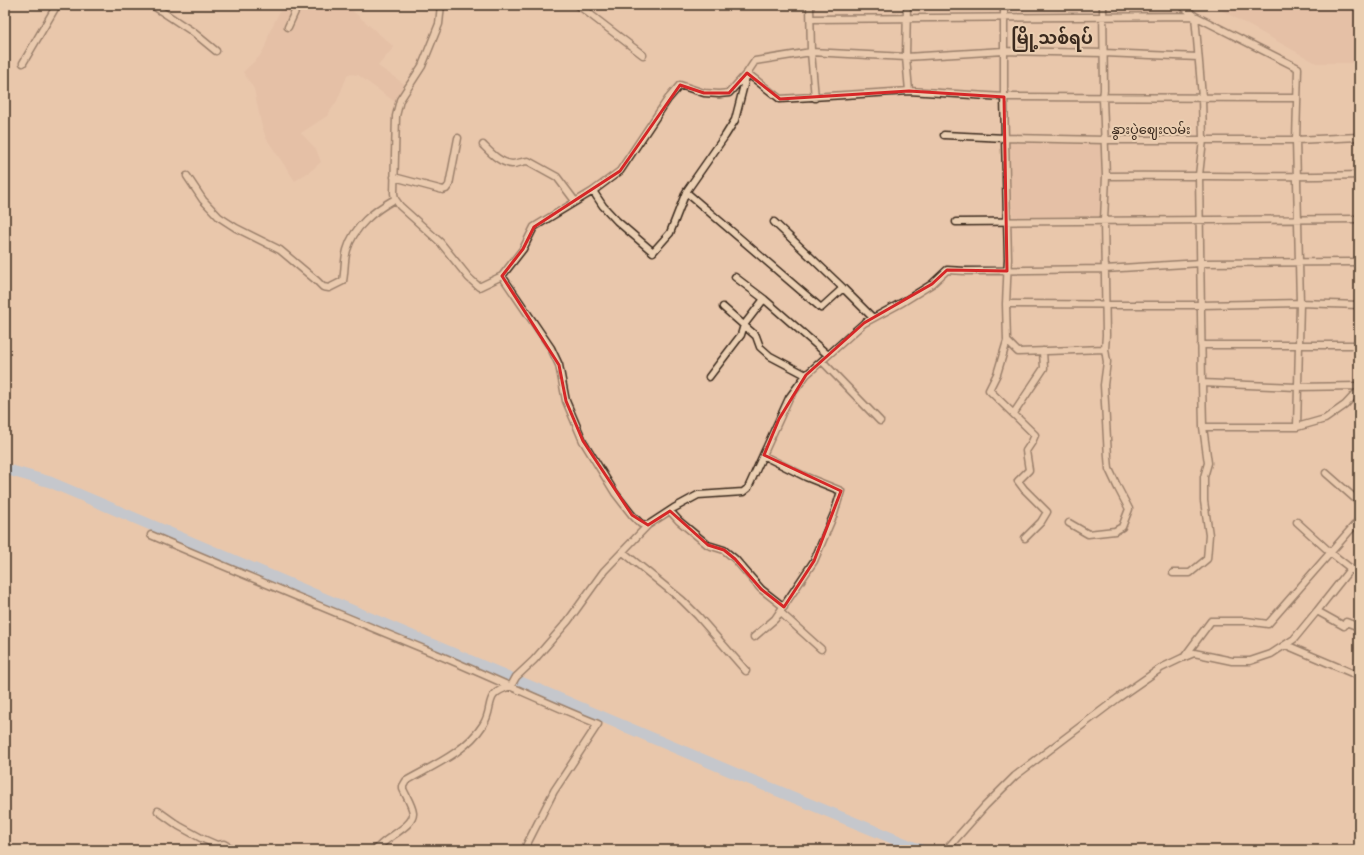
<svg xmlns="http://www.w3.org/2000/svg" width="1364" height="855" font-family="'Gochi Hand','Noto Sans Myanmar',sans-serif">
  <rect width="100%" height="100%" fill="#e9c7ac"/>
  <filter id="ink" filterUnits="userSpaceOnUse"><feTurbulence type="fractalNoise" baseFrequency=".025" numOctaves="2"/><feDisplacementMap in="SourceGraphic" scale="8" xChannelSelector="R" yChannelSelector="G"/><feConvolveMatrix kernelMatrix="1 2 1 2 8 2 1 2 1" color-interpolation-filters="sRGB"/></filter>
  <g filter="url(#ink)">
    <path fill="#e0b9a0" d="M281 5H346L394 47 378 66 406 85 397 100 395 102 358 75 348 74 337 101 327 116 301 133 316 149 321 162 312 170 295 181 266 138 261 123 254 89 243 72 259 57 265 47 270 31 282 7Z
      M1212 5H1359V63H1316Z
      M1008 142 1102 144 1101 219 1013 217Z"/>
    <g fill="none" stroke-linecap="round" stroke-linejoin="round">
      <path stroke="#99c7f4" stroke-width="11" d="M5 469 50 482 737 774 921 850"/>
      <defs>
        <path id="minor" d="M152 5 193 32 216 51
          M441 5 439 24 422 66 400 100 396 116 394 193 395 199 400 206 440 242 469 278 479 287 502 276 523 249 534 227 593 191 620 171 668 99 680 85 704 93 719 94 729 93 747 73 755 61 811 52 906 57 1004 51 1104 53 1198 57
          M578 5 643 55
          M810 5 811 52 815 98
          M907 5 906 57 909 91
          M1004 5V97L1008 259 1006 304 1007 341 997 374 989 390 1035 435 1032 442 1026 451 1029 470 1018 481 1024 489 1047 512 1041 522 1025 538
          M811 19 1195 16 1298 68 1296 140 1300 303 1297 427
          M288 27 298 5
          M23 63 57 5
          M944 135 1005 138 1105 140H1296L1359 137
          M483 145C491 153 500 163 512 164 517 164 523 161 528 161L557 177 575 201
          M187 176 203 200 219 217 236 228 280 250 317 281 323 287 329 288 343 281C345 271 344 260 347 250 354 226 374 211 395 199
          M1106 176C1190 175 1275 178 1359 175
          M394 177 443 190 446 189 449 185 458 138
          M593 191 603 206 617 221 653 252 670 233 686 192
          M774 222 843 288 873 318
          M956 222 1359 219
          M502 276 551 348 559 365 566 401 583 441 615 493 632 515 641 524 648 525
          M735 277 764 299 828 355
          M843 288 821 308 686 192 725 136 735 120 747 73 780 99 909 91 1004 97 1297 98
          M1006 304 1201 305 1300 303 1359 305
          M723 307 756 336 760 347 770 356 806 375
          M1007 341 1018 352 1105 349
          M1201 345H1359
          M822 361 880 421
          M709 377 741 335 744 325 764 299
          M1202 383 1297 387 1359 386
          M1014 413 1044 368 1043 351
          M1203 427H1297L1325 419 1345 405 1359 390
          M1326 473 1359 502
          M670 511 679 521 708 545 724 550 735 559 761 589 784 607
          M1297 522 1331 553 1359 575
          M1069 523 1088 534 1115 531 1122 527 1129 509 1118 488 1109 469 1108 457 1104 385 1107 362 1105 349 1106 335 1104 220 1106 176 1103 98 1104 90 1103 5
          M151 535C246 576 341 615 436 654 491 677 543 702 598 724L554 791 524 850
          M623 552 682 600 698 616 746 671
          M1173 573H1190L1207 559 1209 535 1204 501V477L1208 463 1203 427 1202 383 1199 175 1203 140 1202 97 1195 16 1181 5
          M1317 611 1351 568
          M780 612 821 649
          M754 637 775 619 814 561 834 514 841 491 806 477 764 456
          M1286 645 1359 676
          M1185 656 1211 621H1246L1268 624 1359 520
          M158 811 179 826 201 838 217 845 224 844 234 850
          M376 850C383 838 414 827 413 813 412 805 406 796 403 789V786L406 781C432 766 466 752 483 725 495 706 482 694 511 686L516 677 534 660 568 621 604 571 648 525 674 508 698 495 743 492 748 488 789 398 806 375 864 323 903 302 932 284 947 270 965 271 1105 269 1201 263 1359 262
          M946 850 985 806 1015 776 1118 698 1161 668 1182 658 1194 653 1232 661H1250L1271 654 1294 639 1317 611 1344 626 1346 622 1359 627"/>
      </defs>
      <use href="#minor" stroke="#3b2a1e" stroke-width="9"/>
      <use href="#minor" stroke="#ebcfb2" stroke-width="6"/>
    </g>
  </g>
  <path d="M0 0H1364V855H0ZM747 73 780 99 909 91 1004 97 1007 271 947 270 932 284 864 323 806 375 779 419 764 455 841 491 814 561 784 607 761 589 735 559 724 550 708 545 670 511 648 525 632 515 583 441 566 401 559 365 502 276 523 249 534 227 620 171 680 85 704 93H729Z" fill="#e9c7ac" fill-opacity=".55" fill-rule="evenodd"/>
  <path fill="none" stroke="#d62828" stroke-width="3" stroke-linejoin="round" d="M747 73 780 99 909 91 1004 97 1007 271 947 270 932 284 864 323 806 375 779 419 764 455 841 491 814 561 784 607 761 589 735 559 724 550 708 545 670 511 648 525 632 515 583 441 566 401 559 365 502 276 523 249 534 227 620 171 680 85 704 93H729Z"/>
  <g text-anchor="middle" stroke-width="4" stroke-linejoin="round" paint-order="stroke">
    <g font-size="13" fill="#3b2a1e" stroke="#ebcfb2">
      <text x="1151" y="134">နွားပွဲဈေးလမ်း</text>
    </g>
    <g font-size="17" font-weight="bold" fill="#3b2a1e" stroke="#ebcfb2">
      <text x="1052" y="44">မြို့သစ်ရပ်</text>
    </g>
  </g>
  <rect width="1364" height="855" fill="none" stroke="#ebcfb2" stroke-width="20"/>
  <rect x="10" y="10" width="1344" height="835" fill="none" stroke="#3b2a1e" stroke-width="1.5" filter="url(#ink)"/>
</svg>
